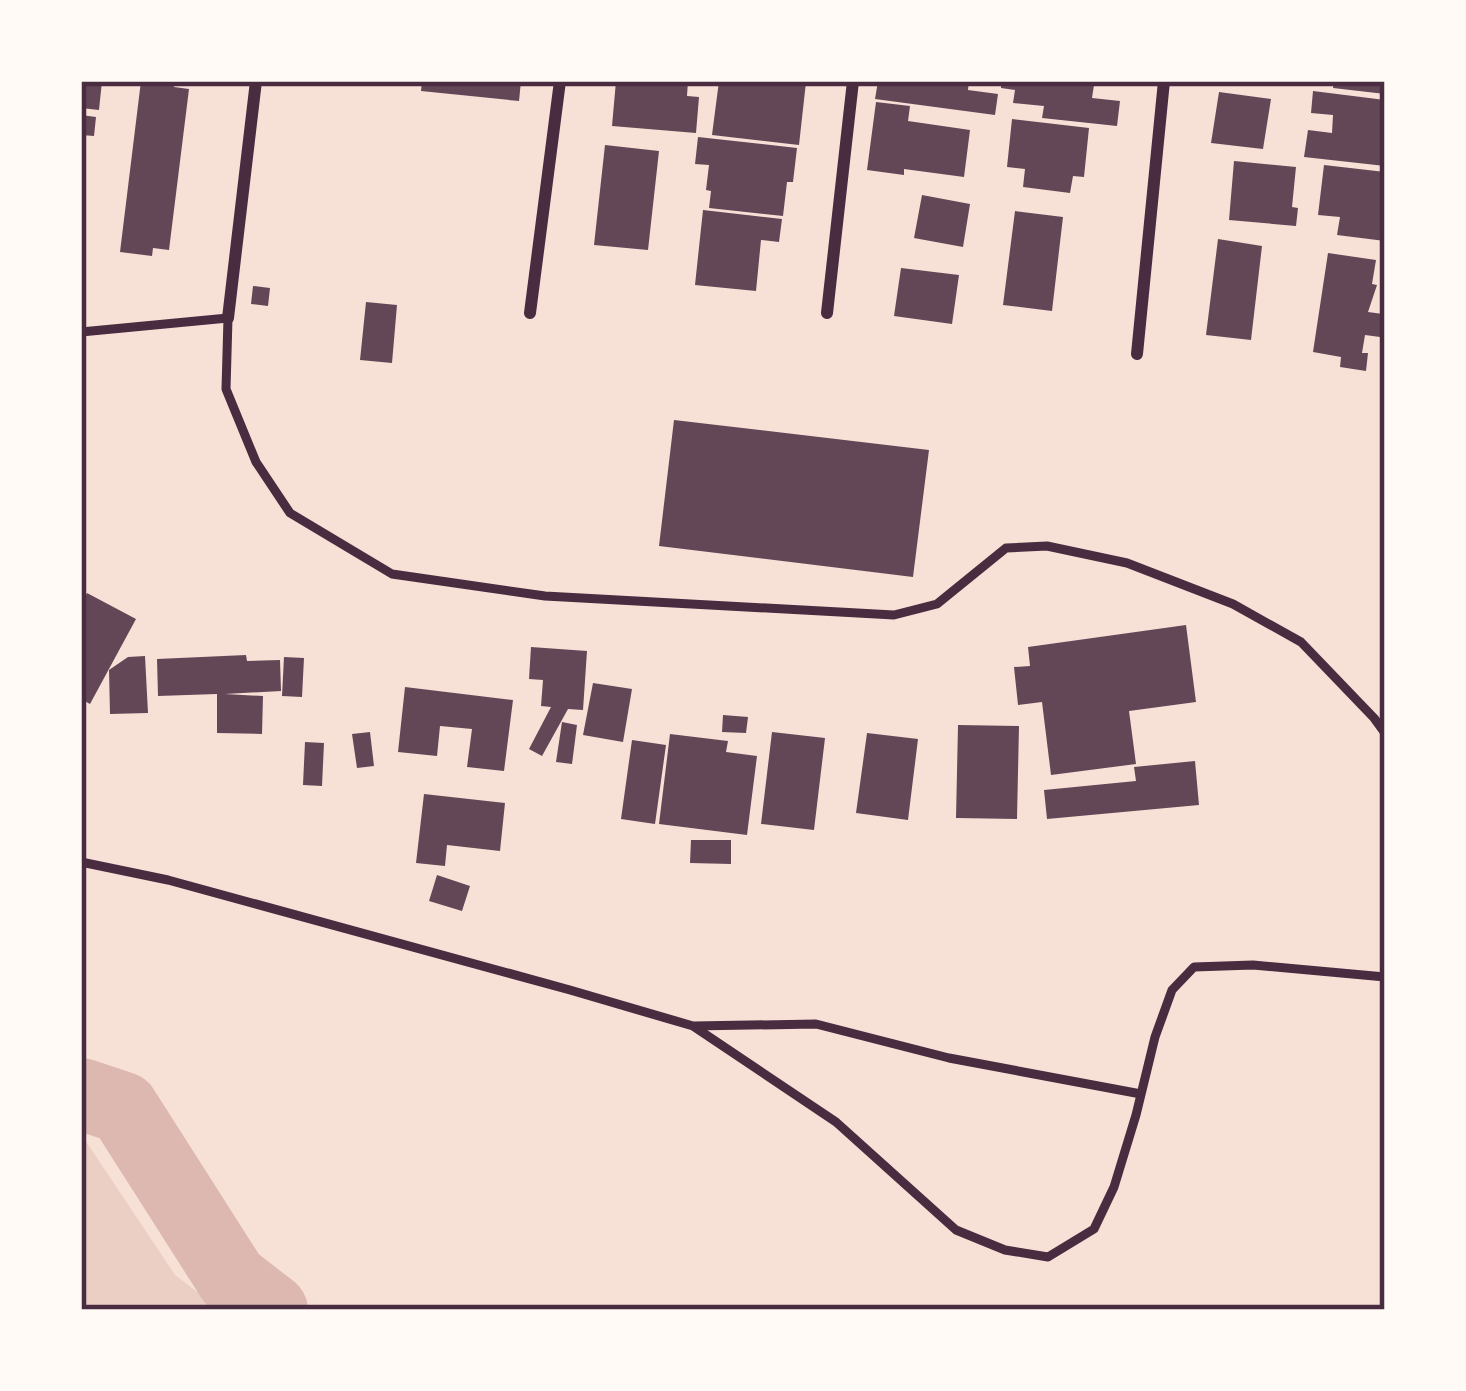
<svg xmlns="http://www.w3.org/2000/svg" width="1466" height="1391" font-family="'Public Sans',sans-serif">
  <rect width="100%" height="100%" fill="#f7e1d7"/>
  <path fill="#ebcfc5" d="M81 1134 175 1275 221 1310H81Z"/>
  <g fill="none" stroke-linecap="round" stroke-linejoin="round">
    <path stroke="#dcb8b0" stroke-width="72" d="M81 1094 123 1108 232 1279 272 1310"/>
  </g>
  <path fill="#644757" d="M81 81H102L99 110 81 108Z
    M141 81H175L174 87 189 89 169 250 153 248 152 256 120 252Z
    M422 81H521L519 101 421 91Z
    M616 81H688L687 96 699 97 696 133 612 126Z
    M719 81 806 82 799 145 712 135Z
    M878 81H969L968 90 998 94 995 115 875 99Z
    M1001 81H1106L1105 86 1094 85 1092 98 1120 101 1117 126 1042 118 1044 106 1013 103 1015 90 1001 88Z
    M1334 81H1385V94L1333 88Z
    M1313 91 1385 100V166L1304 157 1308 130 1332 133 1333 115 1311 113Z
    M1219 92 1271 99 1263 149 1211 143Z
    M876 102 910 106 908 121 970 130 964 177 904 169V175L867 170Z
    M81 115 96 117 94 136 81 135Z
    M1012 119 1089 128 1084 177 1073 176 1070 193 1023 187 1025 169 1007 167Z
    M698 137 797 148 793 182H787L783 216 709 208 711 191 706 190 709 165 695 164Z
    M605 145 659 151 648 250 594 245Z
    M1234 161 1296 167 1292 207 1298 208 1296 226 1229 220Z
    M1324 165 1385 172V241L1337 235 1340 217 1318 215Z
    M922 195 970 204 963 247 914 238Z
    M703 210 782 219 779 242 761 240 756 291 695 285Z
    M1015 211 1063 217 1052 311 1003 305Z
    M1218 239 1262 246 1251 340 1206 335Z
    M1328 253 1376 260 1372 284 1377 285 1368 312 1383 314 1380 337 1365 335 1362 353H1368L1366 371 1340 367 1341 357 1313 352Z
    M901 268 959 275 952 324 894 316Z
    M253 286 270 288 268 306 251 304Z
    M366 302 397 305 392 363 360 360Z
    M674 420 929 450 913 577 659 546Z
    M87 593 136 619 90 704 81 699V604Z
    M1186 625 1196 702 1129 711 1136 764 1051 775 1042 702 1018 705 1014 667 1030 666 1028 647Z
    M531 647 587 651 583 710 568 709 542 756 529 749 551 707 541 706 543 680 529 679Z
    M246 655 247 661 280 660 281 691 225 694 263 696 262 734 217 733V694L158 696 157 659Z
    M145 656 148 713 110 714 109 670 128 657Z
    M284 657 304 658 302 697 282 696Z
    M593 683 632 689 623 742 583 735Z
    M405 687 513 700 504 771 467 767 472 729 440 726 437 756 398 752Z
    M723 715 748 717 746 733 722 732Z
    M562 722 577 725 572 764 556 762Z
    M958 725 1019 726 1017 819 956 818Z
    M370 732 374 766 357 768 352 734Z
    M772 732 825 738 814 830 761 824Z
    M867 733 918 739 908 820 856 813Z
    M670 734 728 741 726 752 757 756 747 835 659 824Z
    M632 740 666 745 655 824 621 819Z
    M305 742 324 743 322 786 303 785Z
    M1195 761 1199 805 1047 819 1044 790 1136 781 1134 767Z
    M424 794 505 803 500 851 447 845 445 866 416 863Z
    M691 840H731V864L690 863Z
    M437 875 470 886 462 911 429 901Z"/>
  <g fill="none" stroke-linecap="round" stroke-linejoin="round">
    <path stroke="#4a2c40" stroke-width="9" d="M81 332 228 318 226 389 256 462 290 513 392 574 545 596 894 615 937 604 1006 548 1047 546 1127 563 1233 604 1301 642 1374 718 1385 733
      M81 862 168 880 570 990 693 1026 836 1122 956 1230 1005 1250 1048 1257 1094 1229 1114 1187 1136 1115 1155 1037 1172 990 1194 967 1253 965 1385 977
      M693 1026 816 1024 949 1058 1141 1094"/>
    <path stroke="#4a2c40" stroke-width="12" d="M530 313 560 81
      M827 313 853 81
      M228 318 256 81
      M1137 354 1164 81"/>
  </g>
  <rect width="1466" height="1391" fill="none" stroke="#fffaf5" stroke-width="168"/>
  <rect x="84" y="84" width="1298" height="1223" fill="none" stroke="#4a2c40" stroke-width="4.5"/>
</svg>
